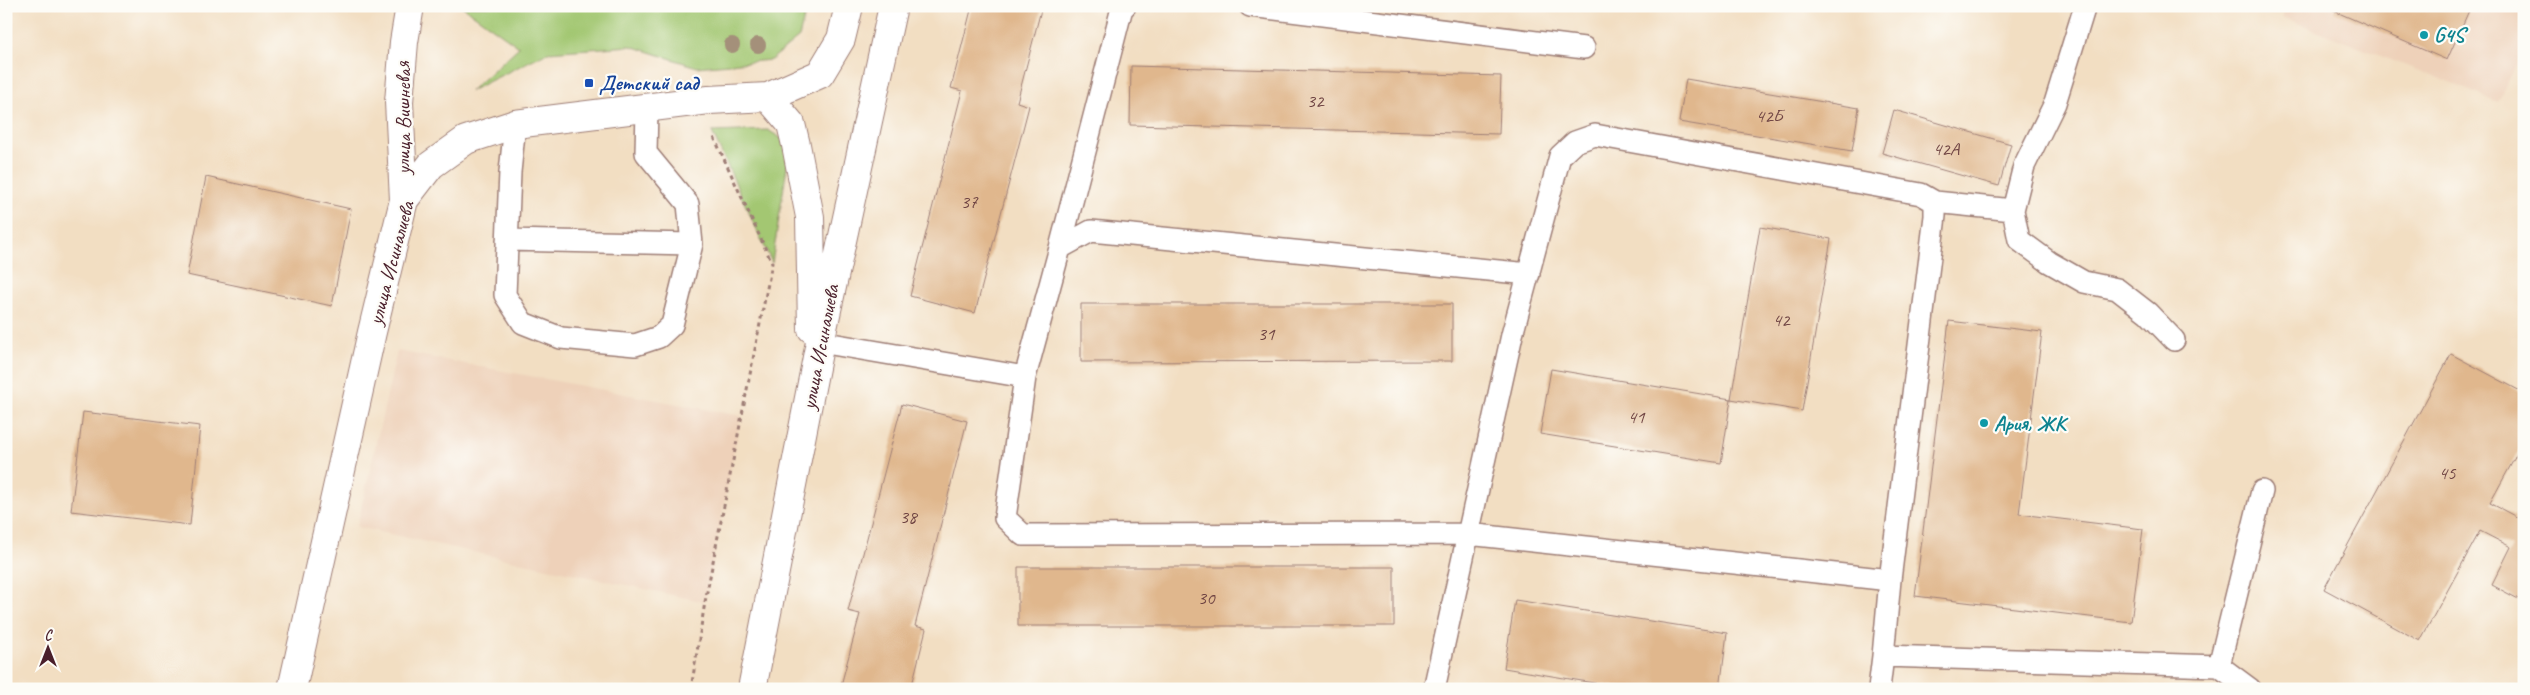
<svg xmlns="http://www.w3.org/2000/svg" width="2530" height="695" font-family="Caveat,sans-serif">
  <rect width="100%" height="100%" fill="#fdfcf7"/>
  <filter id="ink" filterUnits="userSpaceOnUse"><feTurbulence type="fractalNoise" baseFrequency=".02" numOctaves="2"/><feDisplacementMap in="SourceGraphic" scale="10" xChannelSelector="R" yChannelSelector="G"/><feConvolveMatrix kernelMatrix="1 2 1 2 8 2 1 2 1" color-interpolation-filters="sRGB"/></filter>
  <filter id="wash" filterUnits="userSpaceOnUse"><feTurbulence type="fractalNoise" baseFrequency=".0096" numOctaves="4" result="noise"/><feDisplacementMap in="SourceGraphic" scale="20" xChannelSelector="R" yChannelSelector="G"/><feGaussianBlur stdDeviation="1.12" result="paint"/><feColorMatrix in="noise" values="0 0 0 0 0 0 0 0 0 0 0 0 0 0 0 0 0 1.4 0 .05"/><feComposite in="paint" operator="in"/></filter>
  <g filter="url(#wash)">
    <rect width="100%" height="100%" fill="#f2dec2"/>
    <path fill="#eed1b9" d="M2287 6H2524V49L2498 102 2282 17Z
      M397 351 741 416 705 602 357 527Z"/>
    <path fill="#a3c772" stroke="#76734e" d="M462 6H807L799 37 771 60 697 67 631 46 548 52 470 91 519 47Z
      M768 130 784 140 789 154 772 263 712 132Z"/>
    <g id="blocks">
      <path fill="#e0b78d" d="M972 6H1042L1017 102 1029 106 975 313 910 296 962 91 951 88Z
        M2336 6H2471L2447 60 2334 11Z
        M1131 66 1501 76 1499 134 1130 125Z
        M1686 79 1859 108 1852 151 1679 122Z
        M1894 110 2011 144 1999 186 1882 153Z
        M206 177 351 209 332 306 187 275Z
        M1760 227 1831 239 1802 411 1731 399Z
        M1081 304H1452V361L1081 362Z
        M1949 321 2042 332 2019 514 2143 529 2131 622 1915 596Z
        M2451 354 2524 393V441L2490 503 2524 521V602L2492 585 2511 547 2480 531 2420 641 2324 589Z
        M1551 369 1731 399 1721 463 1540 434Z
        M902 404 967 421 915 626 926 629 911 689H840L860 614 848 611Z
        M83 412 200 426 190 525 71 511Z
        M1018 567H1394V626H1018Z
        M1515 600 1727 633 1720 689H1630L1504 668Z"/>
    </g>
  </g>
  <g filter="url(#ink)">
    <use href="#blocks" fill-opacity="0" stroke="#9e7e76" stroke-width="1"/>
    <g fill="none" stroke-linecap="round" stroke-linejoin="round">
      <defs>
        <path id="service" d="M1250 6 1584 48
          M2085 6 2055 103 2024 166 2013 210 2019 240 2049 262 2084 282 2117 289 2148 313 2174 340
          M515 124 510 172 505 295 523 323 561 338 635 345 659 337 672 325 692 244 688 204 646 153 647 108
          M1935 202 2013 210
          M507 240 692 244
          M1060 248 1122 8 1125 6
          M820 342 1025 377 1060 248 1091 231 1529 274
          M1025 377 1005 518 1023 535 1468 534 1890 580
          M2219 666 2262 491
          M1434 689 1512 335 1560 156 1575 142 1595 135 1921 194 1935 202V216L1890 580 1883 656 2219 666 2250 689
          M1879 689 1883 656"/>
        <path id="minor" d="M404 200 399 102 404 42 410 6"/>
        <path id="tertiary" d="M768 97 791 124 796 145 810 217 812 329
          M292 689 372 332 404 200 431 165 466 140 515 124 709 100 768 97 820 74 841 39 849 6
          M752 689 820 342 893 6"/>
      </defs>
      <use href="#service" stroke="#9e7e76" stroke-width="24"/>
      <use href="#minor" stroke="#9e7e76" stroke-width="30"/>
      <use href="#tertiary" stroke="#9e7e76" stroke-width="30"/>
      <path stroke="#9e7e76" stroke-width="3" stroke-dasharray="4 4" stroke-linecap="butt" d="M691 689 705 602 772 263 713 135"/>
      <use href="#service" stroke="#fff" stroke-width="21"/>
      <use href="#minor" stroke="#fff" stroke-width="28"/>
      <use href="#tertiary" stroke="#fff" stroke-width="28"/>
    </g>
    <g fill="#a4907a">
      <circle cx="732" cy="45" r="8"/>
      <circle cx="758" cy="45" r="8"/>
    </g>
  </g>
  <g fill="#0f9aa8" stroke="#fdfcf7" stroke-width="2">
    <circle cx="2424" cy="35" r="5"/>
    <circle cx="1984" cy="423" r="5"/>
  </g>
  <rect fill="#1a4fb4" stroke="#fdfcf7" stroke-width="2" x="584" y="78" width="10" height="10" rx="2.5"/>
  <g text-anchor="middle" stroke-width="4.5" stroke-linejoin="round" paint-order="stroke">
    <g font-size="19" fill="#704544">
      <text x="1315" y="107">32</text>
      <text x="1769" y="122">42Б</text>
      <text x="1946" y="155">42А</text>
      <text x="969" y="208">37</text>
      <text x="1781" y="326">42</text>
      <text x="1266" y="340">31</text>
      <text x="1636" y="423">41</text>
      <text x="2447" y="479">45</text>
      <text x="908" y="523">38</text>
      <text x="1206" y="604">30</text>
    </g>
    <g font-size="21" font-weight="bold" fill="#0d838f" stroke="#fdfcf7" text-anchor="start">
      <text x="2434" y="42">G4S</text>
      <text x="1994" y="430">Ария, ЖК</text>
    </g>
    <g font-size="21" font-weight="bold" fill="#164399" stroke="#fdfcf7" text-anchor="start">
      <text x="599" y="90">Детский сад</text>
    </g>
    <g font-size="21" fill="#4a1f2b" stroke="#fdfcf7">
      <text transform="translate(403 118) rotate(-90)" y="7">улица Вишневая</text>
      <text transform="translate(391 263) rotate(-75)" y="7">улица Исиналиева</text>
      <text transform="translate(820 347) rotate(-79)" y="7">улица Исиналиева</text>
    </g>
  </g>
  <rect width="2530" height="695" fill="none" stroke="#fdfcf7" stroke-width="25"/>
  <g transform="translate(48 648)" stroke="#fdfcf7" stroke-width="4" paint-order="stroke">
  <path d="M0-4L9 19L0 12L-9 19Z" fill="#4a1f2b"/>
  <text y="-8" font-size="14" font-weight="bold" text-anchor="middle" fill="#4a1f2b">С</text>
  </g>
</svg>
